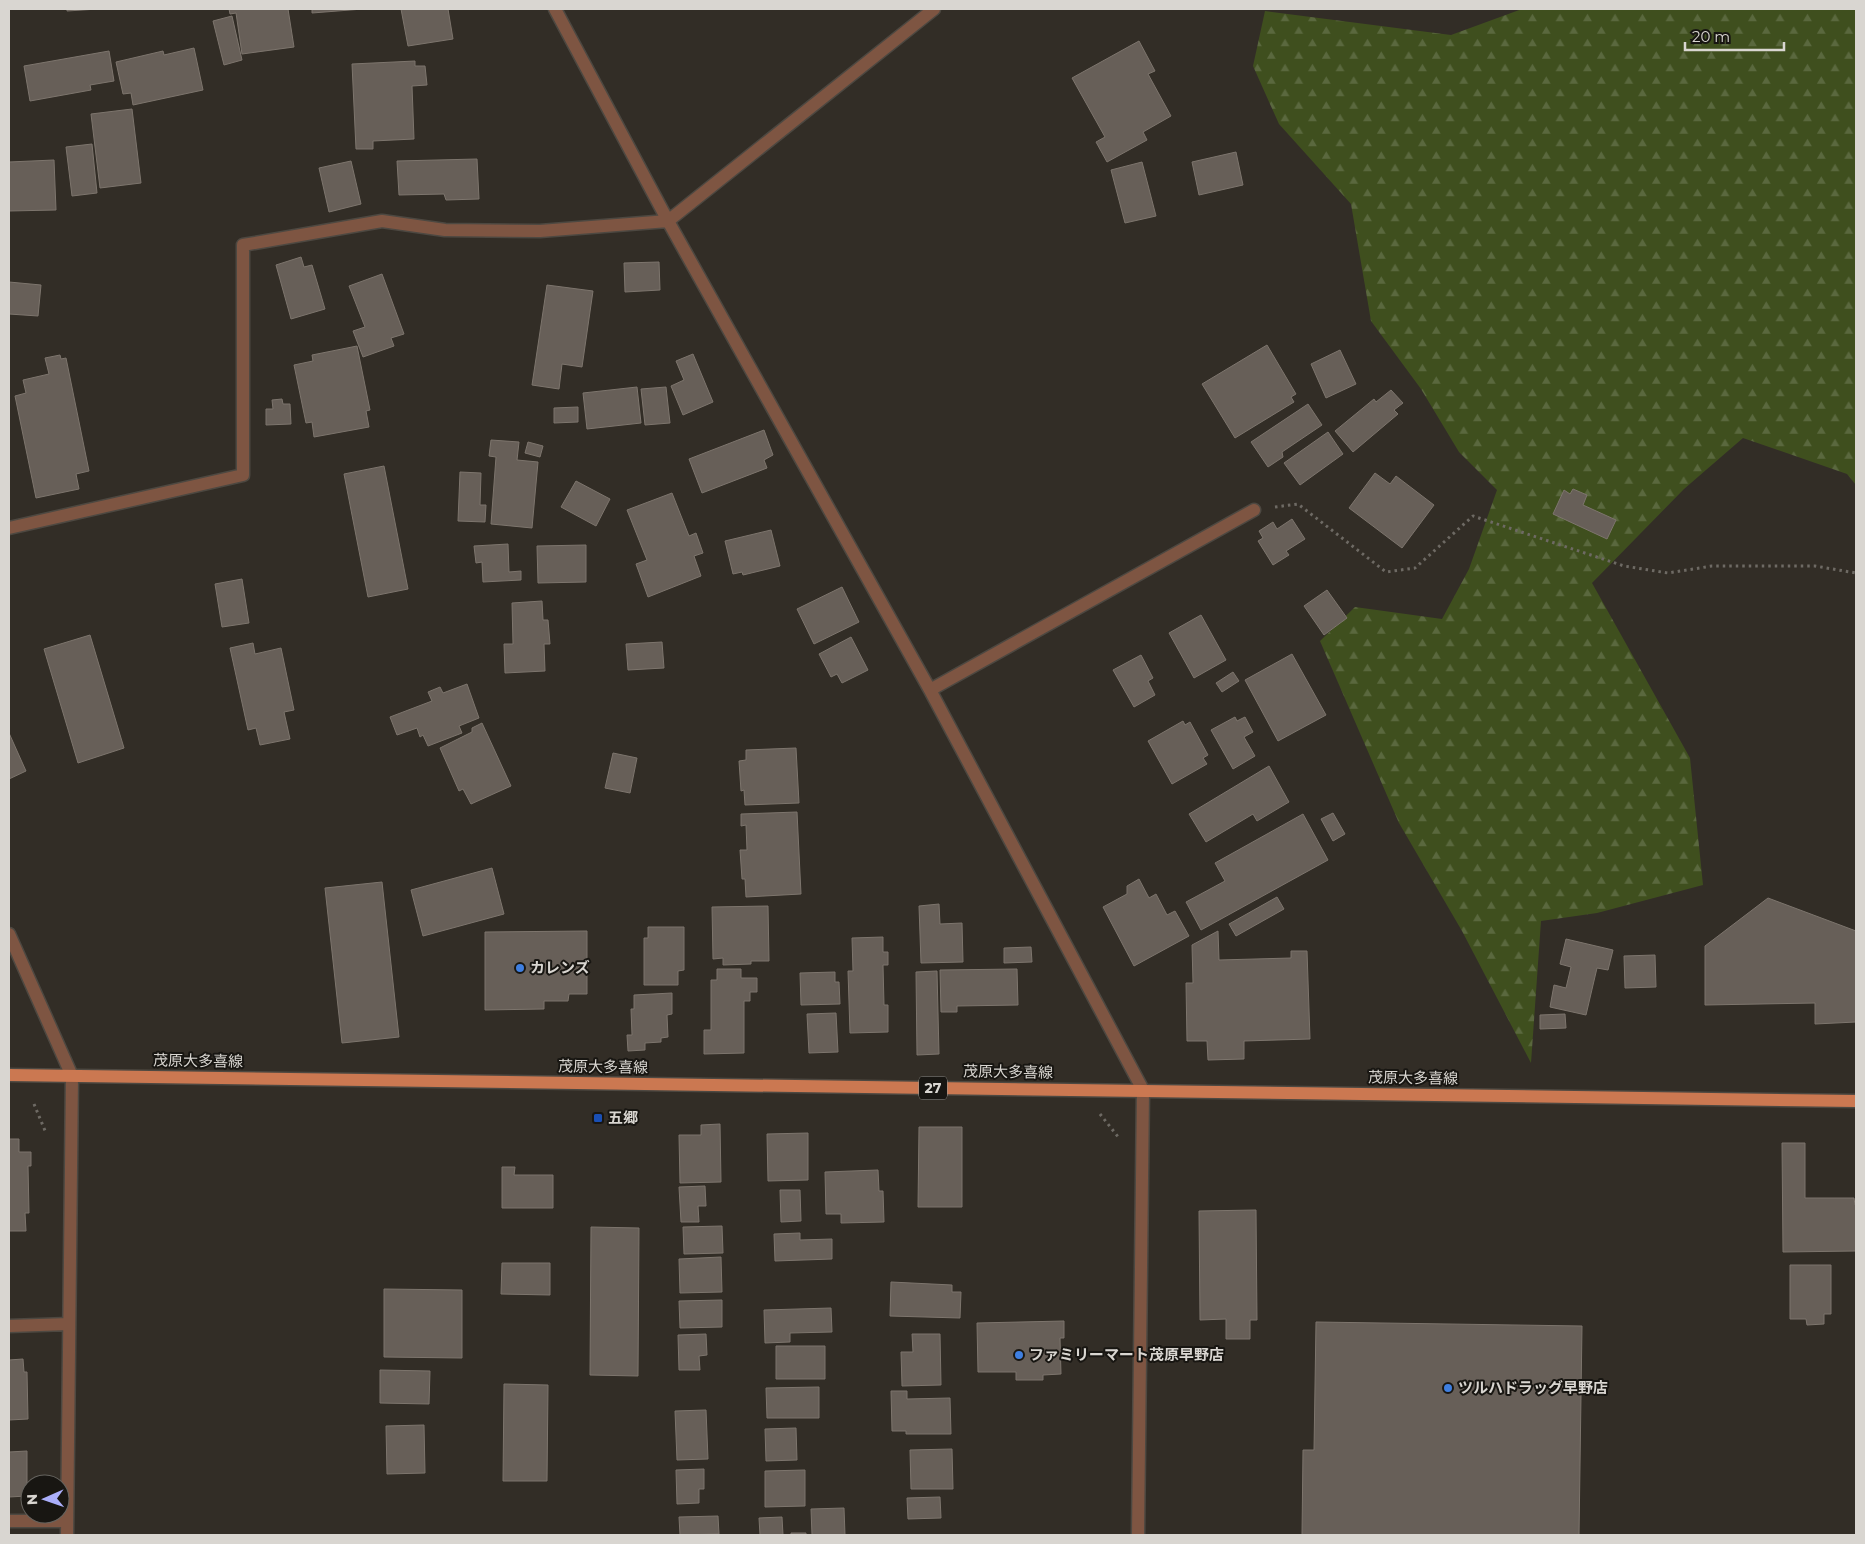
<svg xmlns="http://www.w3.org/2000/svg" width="1865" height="1544" font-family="Montserrat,'Noto Sans JP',sans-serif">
  <defs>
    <pattern id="forest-firs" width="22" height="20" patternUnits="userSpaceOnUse" patternTransform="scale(1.25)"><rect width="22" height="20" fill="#3f4f1e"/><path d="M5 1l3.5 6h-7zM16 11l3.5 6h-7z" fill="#5a683e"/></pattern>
  </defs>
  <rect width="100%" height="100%" fill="#322d26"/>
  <path fill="url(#forest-firs)" d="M1522 9H1856V485L1847 474 1743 438 1684 489 1592 583 1690 758 1703 885 1597 913 1541 921 1531 1063 1462 931 1399 823 1320 641 1355 607 1442 619 1469 569 1497 490 1459 452 1421 389 1371 321 1351 204 1279 124 1253 66 1265 11 1451 35Z"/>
  <path fill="#675f58" stroke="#7d756d" d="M67 9H98L67 11Z
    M229 9H288L294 47 242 54 236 13 230 14Z
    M312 9H363L312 13Z
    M401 9H448L453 39 408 46Z
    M232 16 242 60 224 65 213 21Z
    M1139 41 1155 71 1148 74 1171 116 1143 132 1147 140 1107 162 1096 142 1105 137 1072 78Z
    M194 48 203 90 133 105 131 93 123 94 116 62 163 51 164 55Z
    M109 51 114 81 90 85 91 90 30 101 24 66Z
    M415 61V66H425L427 85 412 86 414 139 373 141V149H356L352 64Z
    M132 109 141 183 100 188 91 114Z
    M92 144 97 193 72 196 66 147Z
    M1236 152 1243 185 1199 195 1192 162Z
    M477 159 479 199 446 200 444 194 399 195 397 161Z
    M54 160 56 210 9 211V162Z
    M351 161 361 204 329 212 319 168Z
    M1142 162 1156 216 1125 223 1111 170Z
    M301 257 304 267 312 265 325 309 291 319 276 265Z
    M659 262 660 290 625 292 624 263Z
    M382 274 404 334 391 338 394 346 363 357 353 331 365 327 349 286Z
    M9 282 41 285 38 316 9 314Z
    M547 285 593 291 582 367 562 364 559 389 532 385Z
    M1267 345 1296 394 1291 397 1294 402 1235 438 1202 384Z
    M357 346 370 410 366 411 369 427 314 437 312 422 306 423 294 365 313 361 312 355Z
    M1340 350 1356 384 1326 398 1311 364Z
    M693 354 713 402 683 415 671 386 684 380 676 361Z
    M60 355 61 359 66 358 89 471 76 474 79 489 36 498 15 396 26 393 23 380 49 374 45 358Z
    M637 387 641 423 587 429 583 393Z
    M666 387 670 423 645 425 641 389Z
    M1391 390 1403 403 1394 410 1398 414 1353 452 1335 431 1374 399 1376 402Z
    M282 399 283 404H290L291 424 266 425V409H273L272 400Z
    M1308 404 1322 425 1282 452 1283 457 1268 467 1251 442Z
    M578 407V422L554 423V408Z
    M764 430 773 455 764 460 767 468 702 493 689 459Z
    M1328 432 1343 454 1300 485 1284 463Z
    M491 440 519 442 517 460 538 462 532 528 491 524 496 457 489 456Z
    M528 442 543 446 540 457 525 453Z
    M384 466 408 589 368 597 344 474Z
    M460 472 481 473 480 505H486L485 522 458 521Z
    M1375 473 1390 484 1396 476 1434 505 1402 548 1349 508Z
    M576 481 610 499 596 526 561 507Z
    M1573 489 1587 495 1583 505 1616 520 1607 539 1553 514 1564 490 1570 494Z
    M672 493 689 536 696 533 703 553 694 556 701 576 648 597 636 564 647 560 627 510Z
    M1292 519 1305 539 1286 551 1289 555 1273 565 1258 541 1263 538 1259 531 1273 522 1277 529Z
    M771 530 780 566 743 575 742 572 733 574 725 541Z
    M508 544 509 572 521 571V580L483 582 482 562 476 563 474 546Z
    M586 545V582L538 583 537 546Z
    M242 579 249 623 222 627 215 584Z
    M842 587 859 622 814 644 797 609Z
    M1327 590 1347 618 1324 635 1304 606Z
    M542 601 543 620H548L550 644H544L545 671 505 673 504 644H513L512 603Z
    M1201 615 1226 660 1194 678 1169 633Z
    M90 635 124 748 78 763 44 649Z
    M851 637 868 670 842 683 837 674 831 677 819 654Z
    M662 642 664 668 628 670 626 644Z
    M253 643 255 654 281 648 294 710 284 712 290 739 260 745 256 728 248 730 230 648Z
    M1292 654 1326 715 1278 741 1245 680Z
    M1141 655 1153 678 1148 681 1155 695 1134 707 1113 670Z
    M1233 672 1239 681 1222 692 1216 683Z
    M467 684 479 718 459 726 462 733 428 746 423 735 420 737 417 728 397 735 390 717 432 701 428 692 440 687 443 693Z
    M1235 717 1237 721 1245 717 1253 732 1244 737 1255 756 1233 769 1211 730Z
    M1183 721 1185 725 1190 722 1208 755 1203 758 1207 764 1172 784 1148 741Z
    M482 723 511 786 471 804 463 789 459 791 440 748 472 732V728Z
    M9 733 26 771 9 779Z
    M796 748 799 803 745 805 744 790 741 791 739 761 746 760V750Z
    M613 753 637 758 630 793 605 788Z
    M1269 766 1289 802 1257 821 1253 814 1206 842 1189 814Z
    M797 812 801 894 746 897 745 879H742L740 850H747L746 825 741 826V814Z
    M1333 813 1345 834 1333 841 1321 819Z
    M1303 814 1328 860 1201 930 1186 902 1225 881 1215 863Z
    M492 868 504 914 423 936 411 890Z
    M1139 879 1149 898 1156 894 1167 915 1175 911 1189 936 1134 966 1103 907 1127 894V886Z
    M382 882 399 1037 342 1043 325 888Z
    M1277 897 1284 909 1236 936 1229 924Z
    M1768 898 1856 931V1022L1815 1024V1003L1705 1005V946Z
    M939 904 940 924 962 923 963 962 921 963 919 906Z
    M768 906 769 961H751V964L723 965V958L713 959 712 907Z
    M648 927H684V970L678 971V985H644V938H648Z
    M587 931V994H569L568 1001H544V1009L485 1010V932Z
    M1218 931 1219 960 1291 958V951H1307L1310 1039 1244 1041V1059L1208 1060 1207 1041H1187L1186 983H1193L1192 945Z
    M883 937V952H888V965H883L884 1005H888V1032L850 1033 848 971H853L852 938Z
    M1566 939 1613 950 1608 970 1597 968 1586 1015 1550 1007 1554 985 1566 988 1571 967 1560 964Z
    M1031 947 1032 962 1004 963V948Z
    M1655 955 1656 987 1625 988 1624 956Z
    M717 969H741V978H757V992H750V1001H744V1053L704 1054V1030H711V980H717Z
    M1017 969 1018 1005 957 1006V1012H941L940 970Z
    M937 971 939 1054 917 1055 916 972Z
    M835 972V982H839L840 1004 801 1005 800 973Z
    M672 993V1014L667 1015 668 1037 661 1038V1042L645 1043V1050L628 1051 627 1035H632L631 1009H634V995Z
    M836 1013 838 1052 809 1053 807 1014Z
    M1565 1014 1566 1028 1540 1029V1015Z
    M720 1124 721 1182 680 1183 679 1135H701V1125Z
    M919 1127H962V1207H918Z
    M808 1133V1180L768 1181 767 1134Z
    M9 1139H19V1152H31V1166H28L29 1213H25L26 1231H9Z
    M1782 1143H1805V1198H1854L1855 1205H1856V1251L1783 1252Z
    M502 1167H515L514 1175H553V1208H502Z
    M878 1170 879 1191H883L884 1222 841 1223V1214H826L825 1172Z
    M705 1186 706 1206H698L699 1222H681L679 1187Z
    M780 1190H800L801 1221 781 1222Z
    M1256 1210 1257 1320H1250V1339H1226V1319L1200 1320 1199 1211Z
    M722 1226 723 1253 684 1254 683 1227Z
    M591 1227 639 1228 638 1376 590 1375Z
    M800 1233V1240L832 1239V1259L775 1261 774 1234Z
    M721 1257 722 1292 680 1293 679 1259Z
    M502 1263H550V1295L501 1294Z
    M1790 1265H1831V1314H1824V1324L1807 1325 1806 1319H1790Z
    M891 1282 952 1285V1292H961L960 1318 890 1316Z
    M384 1289 462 1290V1358L384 1357Z
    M722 1300V1327L680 1328 679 1301Z
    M831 1308 832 1332 790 1333V1342L765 1343 764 1310Z
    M1064 1321V1338H1060L1061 1374 1043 1375V1380H1016V1372H978L977 1323Z
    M1316 1322 1582 1326 1579 1535H1302L1303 1450H1314Z
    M706 1334 707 1355 699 1356 700 1370H679L678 1335Z
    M912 1334H940L941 1385 902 1386 901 1352H913Z
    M776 1346H825V1379H776Z
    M23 1359 24 1372H27L28 1419 9 1420V1360Z
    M380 1370 430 1371 429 1404 380 1403Z
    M504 1384 548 1385 547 1481H503Z
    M819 1387V1418H767L766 1388Z
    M891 1391H907V1399L950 1398 951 1434H906V1431H892Z
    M706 1410 708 1459 677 1460 675 1411Z
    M424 1425 425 1473 387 1474 386 1426Z
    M796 1428 797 1460 766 1461 765 1429Z
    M952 1449 953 1489H911L910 1450Z
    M27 1451V1496L9 1497V1452Z
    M704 1469V1489H699V1503L677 1504 676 1470Z
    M805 1470V1506L765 1507V1471Z
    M940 1497 941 1518 908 1519 907 1498Z
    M844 1508 845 1535H812L811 1509Z
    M718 1516 719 1534 680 1535 679 1517Z
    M782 1517 783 1535H760L759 1518Z
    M791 1533H806V1535H791Z"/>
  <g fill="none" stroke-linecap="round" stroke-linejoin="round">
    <defs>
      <path id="minor" d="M555 9 668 221 930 690 1143 1090 1138 1535
        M9 528 243 475V245L382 221 445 230 540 231 668 221 934 9
        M930 690 1254 510
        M9 934 72 1076 67 1535
        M9 1326 69 1324
        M9 1521H67"/>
      <path id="major" d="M9 1075 1856 1101"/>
    </defs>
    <use href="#minor" stroke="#4d4841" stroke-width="15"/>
    <use href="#major" stroke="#4d4841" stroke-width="15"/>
    <path stroke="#6e6a64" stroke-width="3" stroke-dasharray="2.5 4" stroke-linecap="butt" d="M1275 507 1298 504 1386 572 1415 568 1473 516 1624 566 1668 573 1712 566H1815L1856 573
      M34 1104 46 1133
      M1100 1114 1119 1138"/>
    <use href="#minor" stroke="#7e5542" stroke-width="12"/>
    <use href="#major" stroke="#cb7851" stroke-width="12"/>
  </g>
  <g fill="#3f7fe0" stroke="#181612" stroke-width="2">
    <circle cx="520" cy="968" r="5"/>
    <circle cx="1019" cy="1355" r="5"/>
    <circle cx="1448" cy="1388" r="5"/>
  </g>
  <rect fill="#1a4fb4" stroke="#181612" stroke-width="2" x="593" y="1113" width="10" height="10" rx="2.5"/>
  <g text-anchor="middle" stroke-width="4" stroke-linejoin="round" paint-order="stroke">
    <rect fill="#181612" stroke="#9f9c98" stroke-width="1" x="919" y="1076.5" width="28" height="23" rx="4"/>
    <g font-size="14" font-weight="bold" fill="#d9d6d1">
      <text x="933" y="1093">27</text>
    </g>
    <g font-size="15" font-weight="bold" fill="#d9d6d1" stroke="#181612" text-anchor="start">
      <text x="530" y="973">カレンズ</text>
      <text x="608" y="1123">五郷</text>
      <text x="1029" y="1360">ファミリーマート茂原早野店</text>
      <text x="1458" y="1393">ツルハドラッグ早野店</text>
    </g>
    <g font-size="15" fill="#d9d6d1" stroke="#181612">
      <text transform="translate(198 1061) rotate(1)" y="5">茂原大多喜線</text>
      <text transform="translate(603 1067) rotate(1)" y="5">茂原大多喜線</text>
      <text transform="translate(1008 1072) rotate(1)" y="5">茂原大多喜線</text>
      <text transform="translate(1413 1078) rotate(1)" y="5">茂原大多喜線</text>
    </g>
  </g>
  <rect width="1865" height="1544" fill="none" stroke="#d9d6d1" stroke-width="20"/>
  <g transform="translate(45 1499) rotate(268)"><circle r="24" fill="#181612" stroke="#65635e"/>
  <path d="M0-4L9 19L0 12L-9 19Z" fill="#abaffb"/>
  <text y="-8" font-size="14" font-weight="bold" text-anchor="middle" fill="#d9d6d1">N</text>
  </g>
  <path d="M1685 42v8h99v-8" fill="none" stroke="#d9d6d1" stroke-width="2.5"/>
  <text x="1692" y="42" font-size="15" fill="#d9d6d1" stroke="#181612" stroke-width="4" paint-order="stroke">20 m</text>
</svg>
